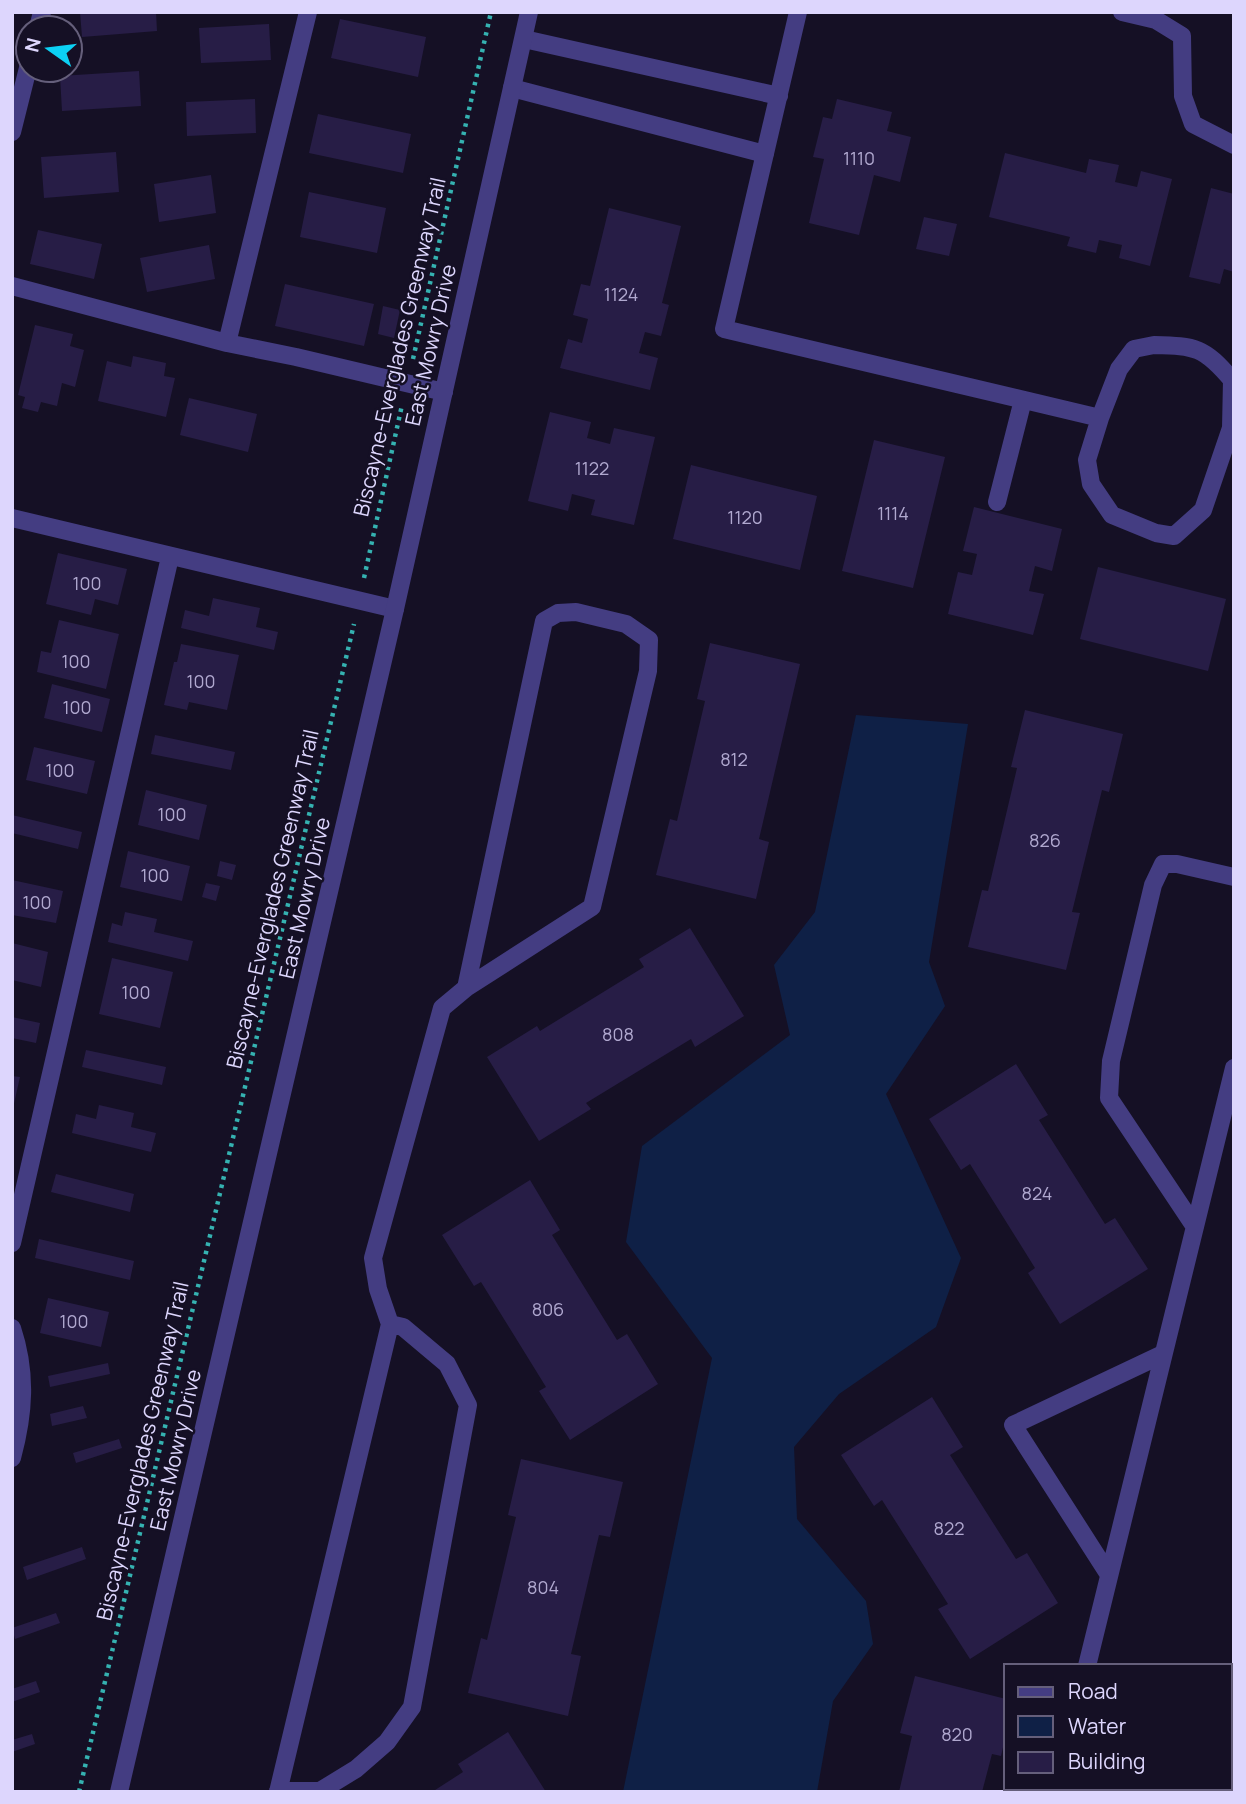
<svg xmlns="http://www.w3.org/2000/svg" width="1246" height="1804" font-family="Manrope,sans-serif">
  <rect width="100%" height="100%" fill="#151025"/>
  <path fill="#0f2046" d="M856 715 968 724 929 962 945 1006 886 1094 961 1258 936 1327 839 1394 794 1447 797 1519 866 1601 873 1644 833 1701 817 1792H623L712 1358 626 1242 642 1146 790 1035 774 965 815 912Z"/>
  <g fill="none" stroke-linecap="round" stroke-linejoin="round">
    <path stroke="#0f2046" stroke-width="33" d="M1230 1736 1234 1721
      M1217 1792 1218 1788"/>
  </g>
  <path fill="#271d46" d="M80 12H156L157 31 82 37Z
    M340 19 426 37 418 77 331 58Z
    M269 24 271 60 201 63 199 28Z
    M139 71 141 106 62 111 60 76Z
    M255 99 256 133 187 136 186 102Z
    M837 99 892 112 887 131 911 137 900 182 874 175 859 235 809 223 824 159 813 157 823 117 832 119Z
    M318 114 411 134 403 173 309 153Z
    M116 152 119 192 44 198 41 157Z
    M1005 153 1086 173 1089 159 1119 165 1115 182 1137 187 1141 171 1172 179 1150 266 1119 258 1122 245 1099 240 1096 253 1067 246 1070 237 989 217Z
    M211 175 216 213 159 222 154 184Z
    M1211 188 1234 194V272L1224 269 1220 284 1189 277Z
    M309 192 386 208 377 253 300 237Z
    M609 208 681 226 662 303 669 305 661 336 645 332 639 353 658 358 650 390 560 368 568 339 582 343 588 319 573 315 581 284 590 286Z
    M924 217 957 224 949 256 916 249Z
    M38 230 102 244 94 279 30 264Z
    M209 245 215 279 147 292 140 258Z
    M285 284 374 304 364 346 275 326Z
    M383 306 400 310 394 338 378 334Z
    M35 325 73 334 70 346 84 350 75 387 62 383 57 406 41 402 38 412 22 408 25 397 18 395Z
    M133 356 166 363 164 376 175 378 166 417 98 401 107 361 131 367Z
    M189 398 257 414 248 452 180 435Z
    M550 412 591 422 587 438 610 444 614 428 655 437 634 525 591 515 595 500 572 494 568 511 528 501Z
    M874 440 945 457 913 588 842 571Z
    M691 465 817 496 800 570 673 539Z
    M974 507 1062 529 1052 571 1035 566 1029 591 1044 594 1033 635 948 614 958 572 972 575 977 554 963 551Z
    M58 553 127 569 118 605 95 599 91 615 46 604Z
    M1098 567 1226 599 1208 671 1080 639Z
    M213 598 260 608 256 627 278 632 274 650 181 628 185 610 209 616Z
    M59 620 119 634 106 689 37 672 41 651 51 653Z
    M710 643 800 664 759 839 769 842 756 899 656 875 670 819 677 821 705 701 697 699Z
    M181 644 239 655 227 710 189 702 187 710 164 705 174 662H177Z
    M52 684 110 699 102 732 44 718Z
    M1025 710 1123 734 1109 792 1102 790 1072 912 1080 913 1066 970 968 947 982 890 988 891 1017 768 1011 767Z
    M155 735 235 752 231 770 151 754Z
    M34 747 95 761 87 794 26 780Z
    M146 790 207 805 199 840 138 825Z
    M12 815 82 832 78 849 12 833Z
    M128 851 190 866 182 901 120 887Z
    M220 861 236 865 232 880 217 876Z
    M12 880 63 891 56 923 12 915Z
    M206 883 220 886 216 901 202 897Z
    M125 912 157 919 154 932 193 941 188 961 108 942 112 923 122 926Z
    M690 928 744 1016 695 1047 691 1039 586 1103 591 1109 539 1141 487 1057 537 1026 540 1031 644 967 639 959Z
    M12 943 48 952 41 987 12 980Z
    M112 958 173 972 160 1028 99 1014Z
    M12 1017 40 1023 36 1043 12 1038Z
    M86 1050 166 1067 162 1085 82 1067Z
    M1016 1064 1048 1115 1039 1120 1105 1224 1115 1218 1148 1269 1060 1324 1028 1273 1035 1268 970 1164 961 1170 929 1119Z
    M12 1076 20 1077 13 1108H12Z
    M99 1105 134 1113 131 1127 156 1133 151 1152 72 1133 76 1114 96 1119Z
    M56 1174 134 1194 130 1212 51 1192Z
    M530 1180 560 1230 552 1235 617 1340 627 1334 658 1384 570 1440 539 1391 546 1387 481 1282 474 1286 442 1235Z
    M39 1239 134 1261 130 1280 35 1258Z
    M48 1298 109 1312 101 1347 40 1333Z
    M108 1363 110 1374 50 1387 48 1376Z
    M932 1397 963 1447 950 1455 1016 1559 1027 1553 1058 1603 970 1659 938 1609 948 1604 882 1500 874 1506 841 1455Z
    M83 1406 87 1418 52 1426 50 1414Z
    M119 1439 122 1448 76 1463 73 1453Z
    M521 1459 623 1482 610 1537 599 1535 571 1654 581 1656 568 1716 468 1693 481 1638 487 1640 516 1517 508 1515Z
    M82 1547 86 1559 27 1580 23 1567Z
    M56 1613 60 1623 15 1639 12 1628Z
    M915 1676 1006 1699V1734L1001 1756 992 1754 982 1792H899L912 1736 900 1733Z
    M36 1681 40 1692 12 1702V1689Z
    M508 1732 546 1792H432L463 1772 458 1764Z
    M32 1734 35 1744 12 1752V1740Z"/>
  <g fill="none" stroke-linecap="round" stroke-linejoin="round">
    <path stroke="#35b2b1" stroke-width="4.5" stroke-dasharray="3.5 5" stroke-linecap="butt" d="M413 359 491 12
      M364 578 402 405
      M79 1792 354 624"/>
    <path stroke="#443d82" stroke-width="18" d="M798 12 724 329 1100 418
      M1122 12 1156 20 1182 36 1183 96 1193 124 1234 145
      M524 39 779 96
      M512 88 765 154
      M1154 345C1196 346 1204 347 1232 380L1231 428 1203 510 1174 536 1156 533 1112 515 1091 484 1087 460 1100 418 1119 369 1134 349Z
      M997 502 1023 400"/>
    <path stroke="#443d82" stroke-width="18" d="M38 28 42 12
      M12 132 28 68
      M12 286 227 343 296 357 444 392
      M227 343 308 12
      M12 518 395 609
      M1195 1227 1109 1098 1111 1061 1153 885 1163 864H1177L1234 877
      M12 1243 170 557
      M12 1328C27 1373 24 1413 12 1458
      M1109 1575 1013 1425 1163 1354
      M1087 1666 1234 1068
      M278 1791H320L356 1769 387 1742 412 1707 468 1405 447 1364 403 1327 390 1324
      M278 1792 390 1324 378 1289 373 1258 442 1008 466 988 592 907 648 671 649 640 626 624 576 612 558 613 544 621 466 988
      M1055 1792 1056 1788"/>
    <path stroke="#443d82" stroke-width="18" d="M119 1792 395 609 529 12"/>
  </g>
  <g text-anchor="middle" stroke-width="5" stroke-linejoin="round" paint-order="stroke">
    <g font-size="18" fill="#b0a8cf">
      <text x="859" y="165">1110</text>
      <text x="621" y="301">1124</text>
      <text x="592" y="475">1122</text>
      <text x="893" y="520">1114</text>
      <text x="745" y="524">1120</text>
      <text x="87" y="590">100</text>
      <text x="76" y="668">100</text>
      <text x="201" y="688">100</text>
      <text x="77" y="714">100</text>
      <text x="734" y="766">812</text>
      <text x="60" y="777">100</text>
      <text x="172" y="821">100</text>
      <text x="1045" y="847">826</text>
      <text x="155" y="882">100</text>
      <text x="37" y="909">100</text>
      <text x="136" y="999">100</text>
      <text x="618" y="1041">808</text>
      <text x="1037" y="1200">824</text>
      <text x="548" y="1316">806</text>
      <text x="74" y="1328">100</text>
      <text x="949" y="1535">822</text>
      <text x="543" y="1594">804</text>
      <text x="957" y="1741">820</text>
    </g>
    <g font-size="21" fill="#ddd6fd" stroke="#151025">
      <text transform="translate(431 345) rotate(-77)" y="7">East Mowry Drive</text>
      <text transform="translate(400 347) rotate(-77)" y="7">Biscayne-Everglades Greenway Trail</text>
      <text transform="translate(305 898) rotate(-77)" y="7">East Mowry Drive</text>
      <text transform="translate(273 899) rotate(-77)" y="7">Biscayne-Everglades Greenway Trail</text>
      <text transform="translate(176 1450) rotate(-77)" y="7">East Mowry Drive</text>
      <text transform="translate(143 1451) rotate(-77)" y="7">Biscayne-Everglades Greenway Trail</text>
    </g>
  </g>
  <rect width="1246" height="1804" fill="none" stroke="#ddd6fd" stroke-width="28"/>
  <rect x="1004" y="1664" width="228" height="126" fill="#151025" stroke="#655f7b" stroke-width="2"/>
  <rect x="1018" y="1687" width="35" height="10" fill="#443d82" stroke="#655f7b" stroke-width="2"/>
  <text x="1068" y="1699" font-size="21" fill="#ddd6fd">Road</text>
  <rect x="1018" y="1716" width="35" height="21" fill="#0f2046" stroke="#655f7b" stroke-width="2"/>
  <text x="1068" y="1734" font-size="21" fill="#ddd6fd">Water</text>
  <rect x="1018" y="1752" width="35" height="21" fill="#271d46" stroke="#655f7b" stroke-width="2"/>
  <text x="1068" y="1769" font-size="21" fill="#ddd6fd">Building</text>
  <g transform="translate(49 49) rotate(284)"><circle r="33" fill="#151025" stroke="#655f7b" stroke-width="2"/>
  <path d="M0-5L12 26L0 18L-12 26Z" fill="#0cd1f4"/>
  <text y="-10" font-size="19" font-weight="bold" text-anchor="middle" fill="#ddd6fd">N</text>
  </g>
</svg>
